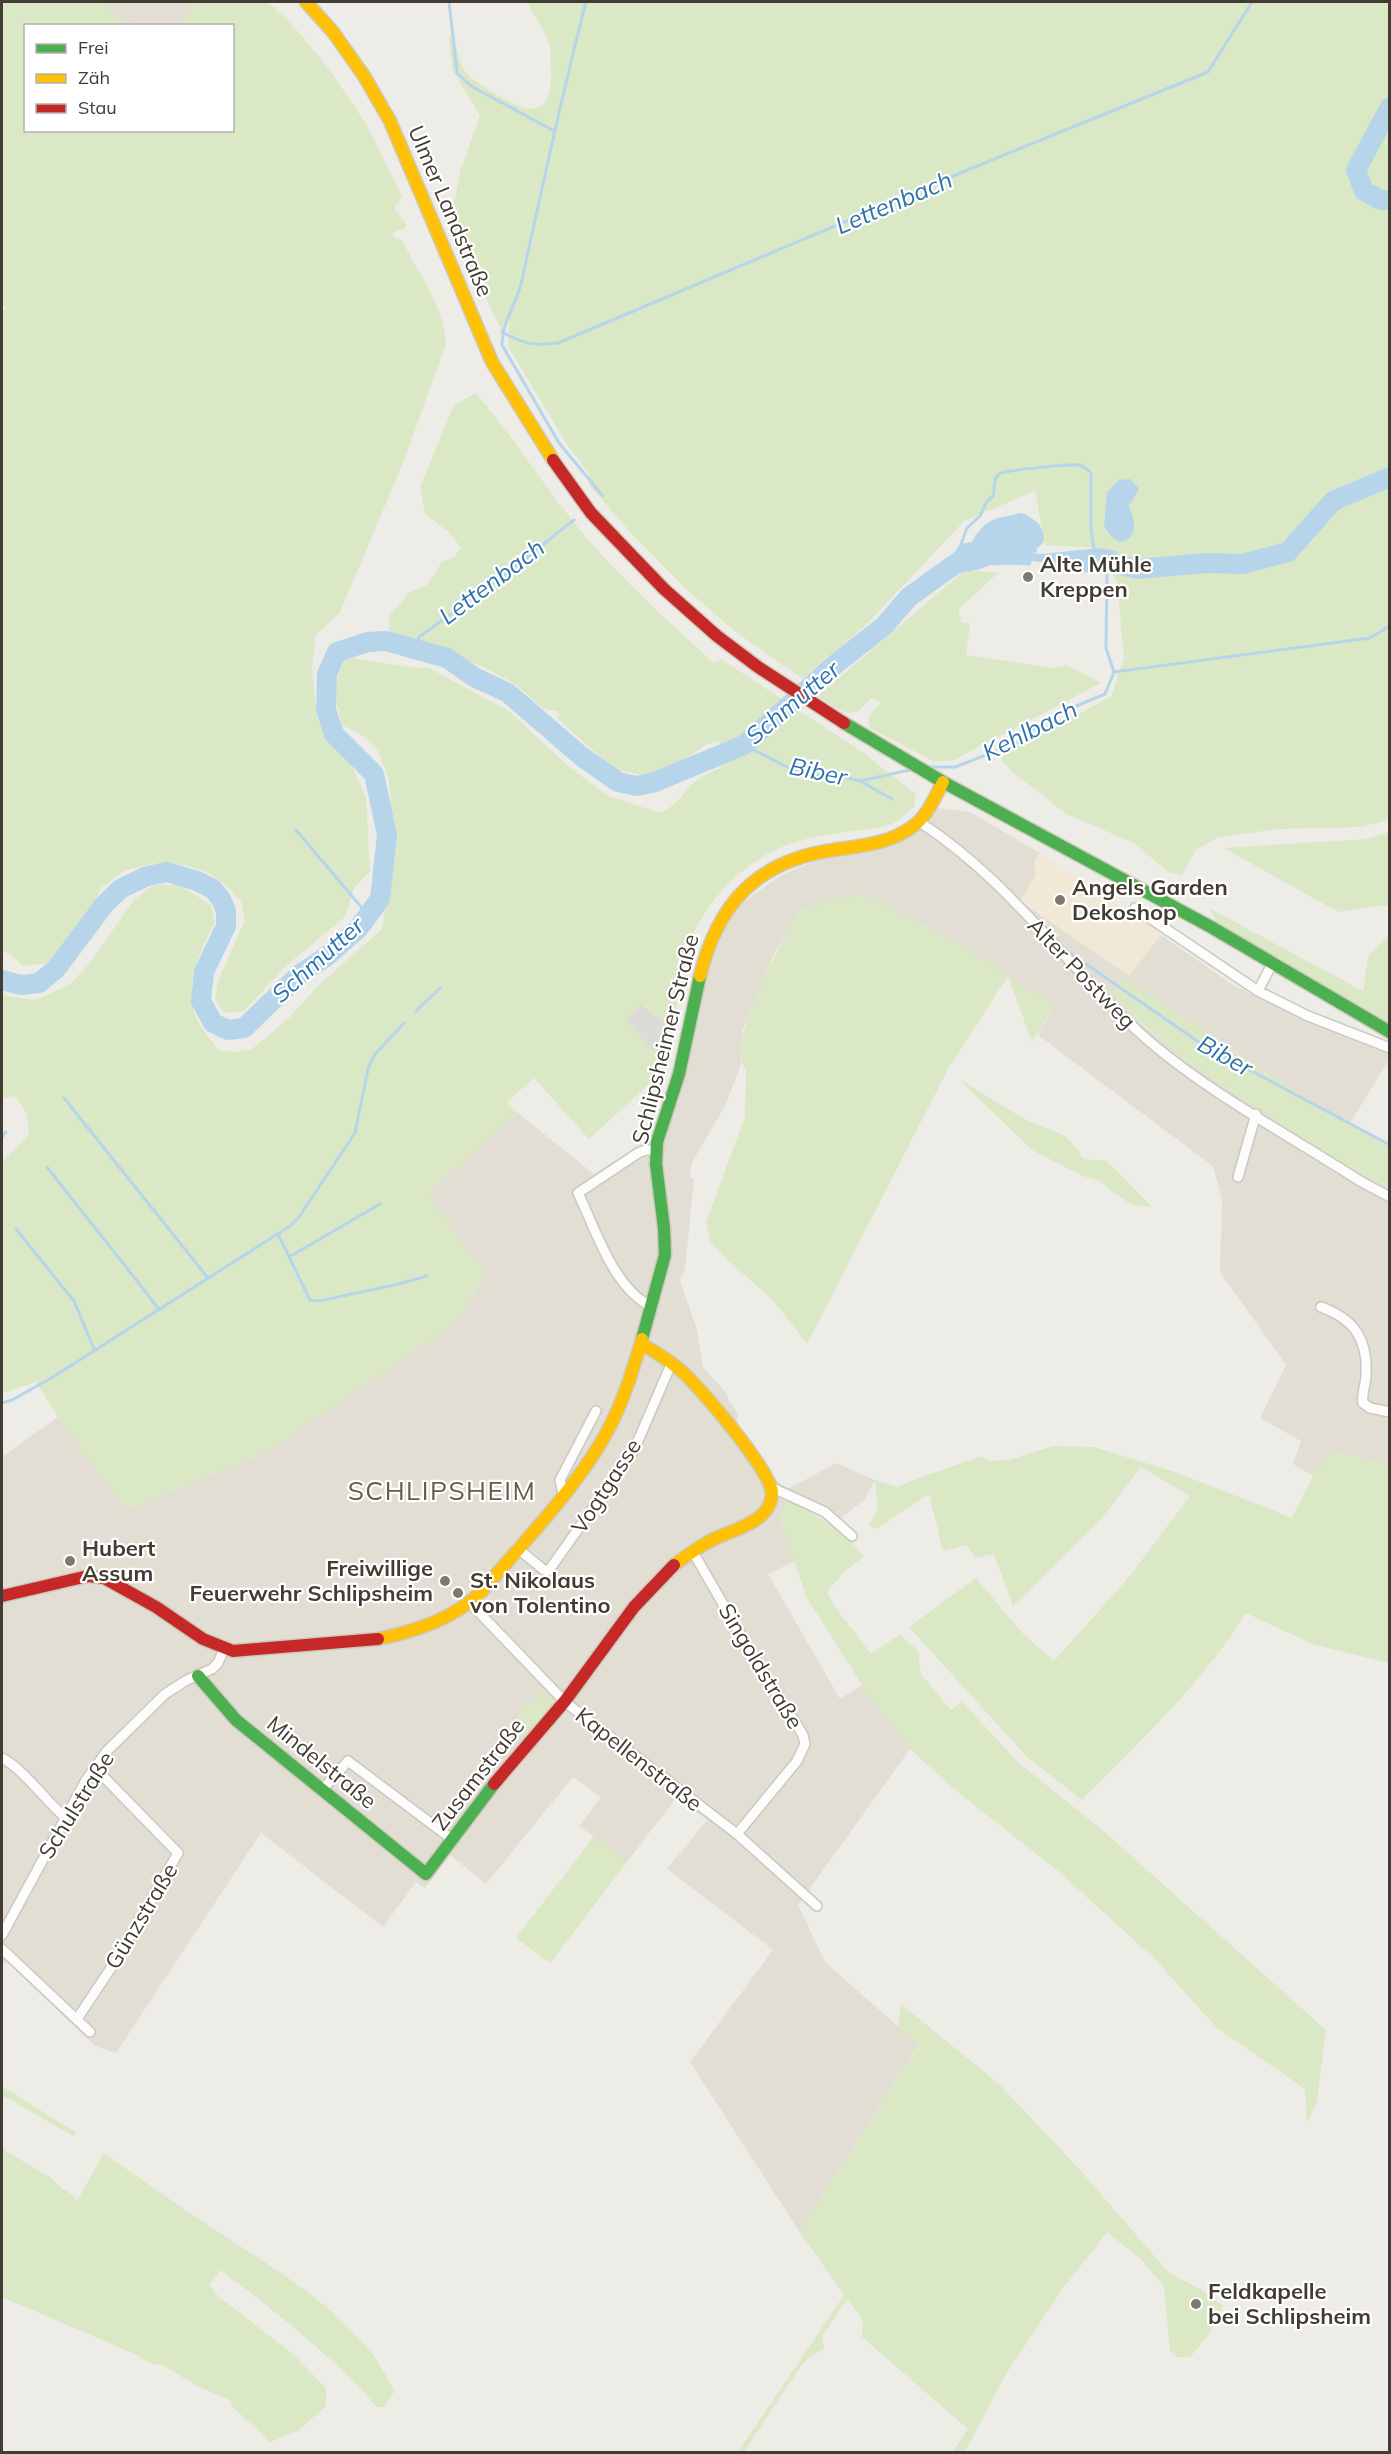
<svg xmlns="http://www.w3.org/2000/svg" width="1391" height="2454" font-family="Mulish,sans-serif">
  <rect width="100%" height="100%" fill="#eeece6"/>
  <path fill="#e2ded3" d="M100 2H197L176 26 130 25Z
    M939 808 970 812 1040 853 1034 862 1036 875 1128 976 1160 934 1233 985 1304 1020 1389 1053V1059L1349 1125 1334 1117 1124 977 1140 1023 1190 1063 1312 1144 1389 1189V1464L1332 1451 1313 1476 1293 1464 1301 1441 1260 1418 1286 1365 1220 1272 1222 1199 1213 1166 1038 1035 1054 1006 965 947 864 894 801 910 774 954 742 1030 741 1065 725 1106 692 1162 689 1177 694 1179 685 1269 680 1280 697 1330 703 1367 726 1393 729 1401 739 1415 736 1423 778 1482 785 1487 790 1488 836 1463 875 1480 864 1500 835 1523 787 1499 779 1518 795 1561 768 1574 840 1699 862 1685 910 1749 798 1905 825 1962 919 2045 799 2231 690 2062 773 1950 667 1869 707 1820 676 1798 627 1862 579 1826 601 1797 573 1777 486 1884 450 1855 425 1888 416 1882 383 1927 261 1833 116 2053 95 2046 8 1963H2V1457L58 1417 126 1510 267 1452 456 1322 487 1274 427 1195 517 1112 594 1174 655 1135 703 963 731 911 780 876 812 862 899 839Z"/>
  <path fill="#f1e8d8" d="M1040 853 1162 934 1129 976 1020 901 1036 875 1034 862Z"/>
  <path fill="#dae8c6" d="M2 2H100L130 25 26 26V130H232V26L176 25 197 2H268C305 34 339 81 365 123 379 146 390 173 402 197L394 208 406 224 405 228 392 233 394 237 402 240C418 274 444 305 446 344L403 463 340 612 316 635 312 669 317 719 351 764 366 797 370 871 354 888 345 917 287 965 244 1011 224 1013 215 999 219 979 245 920 241 901 225 884 209 873 185 865 154 863 124 871 102 887 91 910 69 935 50 963 23 966 11 955 2 951V312L6 307 2 303Z
    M527 2H1389V820L1360 827 1280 829 1218 837 1196 850 1182 875 1168 872 1134 843 1066 814 1009 769 999 757 1051 723 1082 712 1111 697 1124 658 1117 583 1099 548 1045 545 1035 491 964 521 866 625 803 679 737 633 686 589 631 533 590 486 588 472 568 446 508 346 509 318 502 332 450 222 461 169 480 116 452 69 449 37H455C457 47 458 59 463 68 470 79 482 85 492 92 525 113 552 122 551 71 550 63 551 54 550 47 546 32 534 15 527 2Z
    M476 393C514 439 546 489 584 535 624 582 669 622 714 663L721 659 862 752 916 794 914 807C907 812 900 820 892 824 878 830 837 832 820 836 764 846 723 879 696 928 682 954 678 1001 673 1030L643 1004 627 1020 662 1059 658 1076 589 1139 534 1078 507 1102 517 1112 427 1195 487 1274 456 1322 267 1452 126 1510 58 1417 36 1382 2 1393V1163L29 1134 27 1114 16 1096 2 1098V995L35 1000 69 985 89 964 134 900 153 885H179L211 905 215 922C201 948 186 980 194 1011 197 1024 210 1039 218 1050L235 1052 252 1049 288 1019 318 986 382 929 395 856 389 780 378 751 363 736 342 725C334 698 333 682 347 657L408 667 429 668 510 712 569 767 608 796 660 813C682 802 680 795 696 781 703 775 712 771 721 768L719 741 705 745 683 761 644 775 615 770 558 719 559 712 543 708 515 684 484 667 390 631 389 616 410 592 427 585 442 562 454 557 461 548 450 533 425 514 420 487 454 405Z
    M965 570 998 573 958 610 962 623H970L966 655 1054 668 1067 665 1101 683 954 760 935 762 870 728 868 717 881 702 871 698C868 701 865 705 861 709 847 721 831 703 818 696Z
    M1389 832V907L1387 905 1338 912 1224 848 1367 839Z
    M864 894 965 947 1054 1006 1032 1042 1008 976 948 1069 807 1344 772 1299 726 1259 710 1241 706 1222 745 1117 746 1070C723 1041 784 938 801 910L834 899Z
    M1209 908 1363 991 1368 957 1389 935V1024L1219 925Z
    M1124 977 1334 1117 1389 1145V1189C1292 1133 1192 1075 1112 995Z
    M959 1079 1024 1119 1066 1136 1084 1159 1107 1161 1152 1207 1132 1205 1107 1188 1101 1181 1083 1176 1032 1150Z
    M1053 1446 1094 1447 1178 1473 1292 1518 1313 1476 1332 1451 1389 1464V1663L1312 1644 1246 1613C1203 1683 1140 1741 1082 1800L1026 1756 909 1627 976 1578 1024 1635 1054 1661 1129 1577 1190 1496 1141 1467 1101 1519 1013 1606 994 1554 975 1558 967 1545 943 1551 929 1494 876 1529 869 1525 878 1508 875 1480 898 1487 919 1478 982 1456 989 1461 1009 1460Z
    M787 1499 843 1531 864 1557 846 1570 827 1592 835 1607 871 1654 900 1634 918 1651 921 1674 951 1710 962 1702 1017 1761 1108 1835 1326 2030 1317 2101 1307 2123 1305 2089 1216 2027 1155 1959 1058 1871 954 1789 910 1749 862 1685 807 1598 779 1518Z
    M542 1690 554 1702 522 1738 509 1730 525 1704 531 1703Z
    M594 1836 627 1862 550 1963 516 1938Z
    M901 2004 1000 2085 1081 2171 1169 2273 1202 2290 1223 2306 1211 2332 1190 2357H1177L1170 2351 1164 2287 1143 2261 1107 2232 1061 2291 1006 2374 965 2452H952L968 2429 862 2337 863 2321 847 2299 822 2336 824 2348 803 2363 744 2452H738L844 2295 799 2231 919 2046 898 2027Z
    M2 2087 8 2090 77 2133 73 2136 2 2095Z
    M2 2149 53 2179C59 2190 71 2190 77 2201L104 2153C141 2179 179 2206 217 2231 278 2271 366 2322 394 2392L384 2407H377C332 2355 275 2312 221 2270L209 2285 219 2297 293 2354 326 2388V2406L298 2431 270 2442 232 2406 231 2401 195 2385 161 2364 154 2365 135 2354 2 2297Z"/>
  <path fill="#dddbd6" d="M642 1004 673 1030 671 1049 662 1059 626 1021Z"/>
  <path fill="#b6d5eb" d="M1130 479 1139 489 1129 506C1135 521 1139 538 1120 542L1112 537 1104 527 1107 492 1119 480Z
    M1025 534 1036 541 1037 552 1032 553 1042 554 1099 548 1116 551 1130 567 1101 574 1047 568V563L1032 561 1030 566C1017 564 971 565 959 569L951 562V556L961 544 1006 535Z"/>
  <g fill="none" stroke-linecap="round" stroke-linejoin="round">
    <path stroke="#b6d5eb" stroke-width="3" d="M449 2 457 73 471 86 554 131
      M586 2C562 94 542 187 522 280 517 303 502 322 502 345L559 443 603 496
      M502 332C524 344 533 346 558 343L965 171 1208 72 1252 2
      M960 547 967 528 980 516 987 501 993 496C995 488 993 479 999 474 1004 470 1072 464 1079 465 1084 466 1087 469 1091 473V529L1094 550
      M1107 570 1106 648 1114 672
      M415 648 419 637 501 578 574 520
      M744 745 793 770 818 776 830 773 860 781 892 799
      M926 767H955L1017 743 1048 718 1105 694 1114 672 1370 638 1390 626
      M860 781 914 769
      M296 830 368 915
      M1070 953 1203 1045 1390 1145
      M416 1011 440 988
      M64 1098 208 1278
      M2 1137 6 1132
      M47 1167 159 1309
      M16 1229 74 1301 95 1351
      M278 1234 310 1300 319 1301 399 1284 427 1276
      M289 1257 380 1204
      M2 1403 12 1400 53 1377 290 1226 299 1217 355 1133 368 1069 375 1054 404 1023"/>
    <path stroke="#b6d5eb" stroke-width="20" d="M1390 107 1356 170 1364 191 1381 200H1390
      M982 558 976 559C980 546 987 530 1003 527 1010 526 1014 526 1021 523L1031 530 1034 538
      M1105 561 1137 569 1206 563 1242 564 1288 552 1333 501 1390 477
      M2 980 21 985 39 983 56 969 104 905 120 889 147 876 167 872 197 881 213 889 221 899 226 911V926L204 972 201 1001 213 1023 228 1030 244 1028 300 974 326 957 358 929 380 899 387 835 374 774 334 734 326 710 327 674 337 652 368 642 386 641 447 658 474 677 508 693 581 756 618 782 637 786 655 782 744 745 838 662 884 626 909 597 955 564 979 559"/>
    <defs>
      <path id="street" d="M918 821C1006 877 1066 965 1141 1034 1203 1090 1289 1135 1360 1181L1390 1197
        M1135 908 1258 991 1308 1016 1390 1048
        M1258 991 1273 962
        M1238 1177 1256 1114
        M652 1307C613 1288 596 1230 578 1193L638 1153 646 1150H656
        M1321 1307C1354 1319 1368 1339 1366 1375 1366 1386 1361 1393 1363 1403L1370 1408 1390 1412
        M773 1488 825 1512 852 1536
        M563 1494 560 1480 596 1411
        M517 1548 544 1570 548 1571 552 1566 634 1450 672 1362
        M693 1552 746 1644 803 1735 805 1744 797 1761 737 1834
        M470 1603 565 1702 737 1834 817 1906
        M2 1758C26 1771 43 1799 65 1817
        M322 1790 348 1761 453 1840
        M2 1935 86 1780 106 1752 165 1694 187 1680 212 1669 218 1663 224 1649
        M2 1949 90 2032
        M77 2019 117 1959 178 1853 94 1767"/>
      <path id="fast" d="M844 723 943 782 1211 927 1390 1032
        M642 1339 665 1255 664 1228 656 1164 657 1142 679 1074 700 976
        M198 1676 236 1720 426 1874 494 1784"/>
      <path id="slow" d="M306 2 333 32 364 76 390 121 492 362 553 460
        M700 976C718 903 757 861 833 850 860 846 889 844 912 827 927 817 935 797 943 782
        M641 1344C654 1351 667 1359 679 1369 699 1385 769 1469 772 1492 772 1498 770 1504 767 1509 755 1526 729 1531 712 1540 698 1547 686 1556 674 1565
        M378 1639C416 1631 454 1619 482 1591 521 1545 565 1500 597 1449 619 1415 631 1377 642 1339"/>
      <path id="jam" d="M553 460 591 513 664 589 717 636 758 667 844 723
        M2 1596 88 1576 104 1578 156 1607 203 1639 233 1651 378 1639
        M494 1784 565 1701 634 1607 674 1565"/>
    </defs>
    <use href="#street" stroke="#cac8c2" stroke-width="12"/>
    <use href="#fast" stroke="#ccc9bd" stroke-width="15"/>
    <use href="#slow" stroke="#ccc9bd" stroke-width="15"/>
    <use href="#jam" stroke="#ccc9bd" stroke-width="15"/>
    <use href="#street" stroke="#fcfcfb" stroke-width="9"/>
    <use href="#fast" stroke="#4caf50" stroke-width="12"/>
    <use href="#slow" stroke="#ffc107" stroke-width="12"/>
    <use href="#jam" stroke="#c62828" stroke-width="12"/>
  </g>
  <g fill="#7e7a72" stroke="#fff" stroke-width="2">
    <circle cx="1028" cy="577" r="6"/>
    <circle cx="1060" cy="900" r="6"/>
    <circle cx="70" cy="1561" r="6"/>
    <circle cx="445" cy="1581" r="6"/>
    <circle cx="458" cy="1593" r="6"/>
    <circle cx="1196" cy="2304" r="6"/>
  </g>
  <g text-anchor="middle" stroke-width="4.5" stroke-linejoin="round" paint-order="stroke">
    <g font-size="22" fill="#423c33" stroke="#fff">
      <text transform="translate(451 211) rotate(67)" y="8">Ulmer Landstraße</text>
      <text transform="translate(1082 973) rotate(46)" y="8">Alter Postweg</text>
      <text transform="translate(665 1039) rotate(-76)" y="8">Schlipsheimer Straße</text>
      <text transform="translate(606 1486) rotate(-57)" y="8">Vogtgasse</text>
      <text transform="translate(761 1666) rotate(59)" y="8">Singoldstraße</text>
      <text transform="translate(639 1759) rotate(38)" y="8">Kapellenstraße</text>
      <text transform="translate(322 1762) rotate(39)" y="8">Mindelstraße</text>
      <text transform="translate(478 1774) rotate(-52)" y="8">Zusamstraße</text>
      <text transform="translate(76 1805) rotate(-58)" y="8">Schulstraße</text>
      <text transform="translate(141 1916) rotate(-59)" y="8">Günzstraße</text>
    </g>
    <g font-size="22" font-weight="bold" fill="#423c33" stroke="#fff" text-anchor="start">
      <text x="1040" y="572">Alte Mühle<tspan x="1040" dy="25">Kreppen</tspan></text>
      <text x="1072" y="895">Angels Garden<tspan x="1072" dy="25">Dekoshop</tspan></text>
      <text x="82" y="1556">Hubert<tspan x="82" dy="25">Assum</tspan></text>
      <text x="433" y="1576" text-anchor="end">Freiwillige<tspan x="433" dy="25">Feuerwehr Schlipsheim</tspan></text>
      <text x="470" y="1588">St. Nikolaus<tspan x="470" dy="25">von Tolentino</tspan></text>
      <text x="1208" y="2299">Feldkapelle<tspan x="1208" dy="25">bei Schlipsheim</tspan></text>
    </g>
    <g font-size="24" font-style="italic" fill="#3073aa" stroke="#fff">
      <text transform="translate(894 203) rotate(-23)" y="8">Lettenbach</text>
      <text transform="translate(492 582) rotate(-37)" y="8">Lettenbach</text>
      <text transform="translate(793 703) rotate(-40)" y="8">Schmutter</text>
      <text transform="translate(1030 731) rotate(-27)" y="8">Kehlbach</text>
      <text transform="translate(818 772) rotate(12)" y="8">Biber</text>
      <text transform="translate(318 960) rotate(-42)" y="8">Schmutter</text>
      <text transform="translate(1225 1056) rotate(29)" y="8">Biber</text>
    </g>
    <g font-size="26" letter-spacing="1.5" fill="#645b4a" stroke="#fff">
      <text x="442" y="1500">SCHLIPSHEIM</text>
    </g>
  </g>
  <rect width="1391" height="2454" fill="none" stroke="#423c33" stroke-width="6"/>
  <rect x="24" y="24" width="210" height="108" fill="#ffffff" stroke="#b3b1ad" stroke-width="1.5"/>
  <rect x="36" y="44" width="30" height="9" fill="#4caf50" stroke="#b3b1ad" stroke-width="1.5"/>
  <text x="78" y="54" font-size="18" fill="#423c33">Frei</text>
  <rect x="36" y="74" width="30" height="9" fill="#ffc107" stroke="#b3b1ad" stroke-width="1.5"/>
  <text x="78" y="84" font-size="18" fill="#423c33">Zäh</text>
  <rect x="36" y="104" width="30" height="9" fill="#c62828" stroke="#b3b1ad" stroke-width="1.5"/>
  <text x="78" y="114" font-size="18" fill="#423c33">Stau</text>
</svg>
